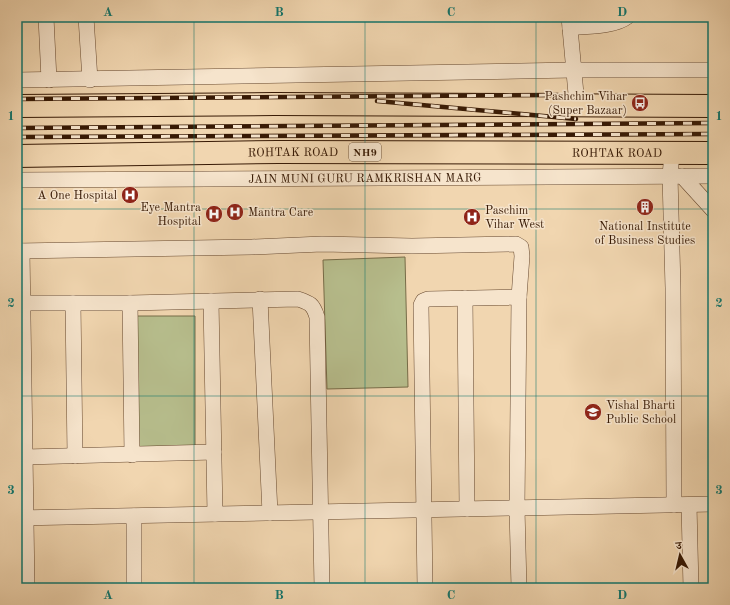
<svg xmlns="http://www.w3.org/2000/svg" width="730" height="605" font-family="'Old Standard TT','Noto Serif Devanagari',serif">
  <rect width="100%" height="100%" fill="#f1d6b0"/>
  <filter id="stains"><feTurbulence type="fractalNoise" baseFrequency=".005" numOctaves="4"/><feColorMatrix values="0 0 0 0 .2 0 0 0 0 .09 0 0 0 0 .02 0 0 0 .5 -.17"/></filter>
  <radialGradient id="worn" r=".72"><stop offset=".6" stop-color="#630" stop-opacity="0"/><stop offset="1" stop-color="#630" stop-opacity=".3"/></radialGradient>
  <path fill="#b7be8d" stroke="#776c48" d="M405 257 408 387 327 389 323 260Z
    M133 316H195V447H133Z"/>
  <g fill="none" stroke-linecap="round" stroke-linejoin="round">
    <defs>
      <g id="street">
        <path d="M46 17 49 80"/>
        <path d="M86 17 90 80"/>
        <path d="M569 17 577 105"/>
        <path d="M570 28C586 26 614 27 627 17"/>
        <path d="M17 80 573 70H713"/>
        <path d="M672 153 670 176 673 288 674 505"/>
        <path d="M682 176 713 210"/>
        <path id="s1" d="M17 180 713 176"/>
        <path d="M17 251 252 247 322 244 412 246 516 244 521 247 522 256 519 297"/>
        <path d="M22 251 27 588"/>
        <path d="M465 298 467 509"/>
        <path d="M260 299 270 513"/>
        <path d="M211 301 215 514"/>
        <path d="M23 303H130L298 299C310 303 313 304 317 317L322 588"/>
        <path d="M73 303 75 456"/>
        <path d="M130 303 132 455"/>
        <path d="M25 457 214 452"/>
        <path d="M689 505 691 588"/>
        <path d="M17 518 713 504"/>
        <path d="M134 588V516"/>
        <path d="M425 588 421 305 423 301 428 299 519 297 517 508 519 588"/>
      </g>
      <g id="primary">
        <path d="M17 106 274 104 713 106"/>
        <path id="s2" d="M17 156 278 152 713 153"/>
      </g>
    </defs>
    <use href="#street" stroke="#66482f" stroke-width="16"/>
    <use href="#primary" stroke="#371904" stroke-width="24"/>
    <use href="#street" stroke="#f6e4cc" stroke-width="15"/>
    <use href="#primary" stroke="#f1d6b0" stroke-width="22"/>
    <defs>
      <path id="rail" d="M17 99 558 95
        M377 101 576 119
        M17 128 713 123
        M17 137 713 134"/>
    </defs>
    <use href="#rail" stroke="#371904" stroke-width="4.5"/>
    <use href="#rail" stroke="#f6e4cc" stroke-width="3" stroke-dasharray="9" stroke-linecap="butt"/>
  </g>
  <path fill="none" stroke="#0f766e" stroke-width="1" stroke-opacity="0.55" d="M194 17V588M365 17V588M536 17V588M17 209H713M17 396H713"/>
  <defs>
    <symbol id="bus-disc" viewBox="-11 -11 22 22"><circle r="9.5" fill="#8f2418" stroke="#f6e4cc"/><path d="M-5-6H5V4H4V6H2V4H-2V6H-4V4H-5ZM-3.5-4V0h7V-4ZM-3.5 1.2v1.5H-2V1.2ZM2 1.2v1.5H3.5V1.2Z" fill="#fff"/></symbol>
    <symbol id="hospital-disc" viewBox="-11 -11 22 22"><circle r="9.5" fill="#8f2418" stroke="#f6e4cc"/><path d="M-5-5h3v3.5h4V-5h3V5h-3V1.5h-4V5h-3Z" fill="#fff"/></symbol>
    <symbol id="building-disc" viewBox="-11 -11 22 22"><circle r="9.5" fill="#8f2418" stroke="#f6e4cc"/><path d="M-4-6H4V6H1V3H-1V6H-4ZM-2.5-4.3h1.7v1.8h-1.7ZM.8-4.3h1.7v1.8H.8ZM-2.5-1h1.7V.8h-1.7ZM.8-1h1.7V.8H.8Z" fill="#fff"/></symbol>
    <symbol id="school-disc" viewBox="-11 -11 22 22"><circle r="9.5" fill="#8f2418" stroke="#f6e4cc"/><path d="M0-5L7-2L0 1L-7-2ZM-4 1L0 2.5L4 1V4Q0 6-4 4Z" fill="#fff"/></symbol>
  </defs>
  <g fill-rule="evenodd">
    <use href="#bus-disc" x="630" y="93" width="20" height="20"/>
    <use href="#hospital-disc" x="120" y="185" width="20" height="20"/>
    <use href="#building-disc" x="635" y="197" width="20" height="20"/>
    <use href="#hospital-disc" x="225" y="202" width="20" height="20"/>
    <use href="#hospital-disc" x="204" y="204" width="20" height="20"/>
    <use href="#hospital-disc" x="462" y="207" width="20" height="20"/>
    <use href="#school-disc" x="583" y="402" width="20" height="20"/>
  </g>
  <g text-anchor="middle" stroke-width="3" stroke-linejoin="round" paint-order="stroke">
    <rect fill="#f6e4cc" stroke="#705640" stroke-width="1" x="349" y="143" width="32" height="18" rx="3"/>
    <g font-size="11" font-weight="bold" fill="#371904">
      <text x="365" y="156">NH9</text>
    </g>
    <g font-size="12" fill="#371904" stroke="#f6e4cc" text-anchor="end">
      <text x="627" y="100">Pashchim Vihar<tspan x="627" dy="14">(Super Bazaar)</tspan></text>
      <text x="117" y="199">A One Hospital</text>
      <text x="201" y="211">Eye Mantra<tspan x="201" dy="14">Hospital</tspan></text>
      <text x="485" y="214" text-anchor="start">Paschim<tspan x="485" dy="14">Vihar West</tspan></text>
      <text x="248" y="216" text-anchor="start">Mantra Care</text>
      <text x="645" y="230" text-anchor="middle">National Institute<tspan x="645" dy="14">of Business Studies</tspan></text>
      <text x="606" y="409" text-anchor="start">Vishal Bharti<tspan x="606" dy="14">Public School</tspan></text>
    </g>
    <g font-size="12" fill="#371904" stroke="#f6e4cc">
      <text dy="4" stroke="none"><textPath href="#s2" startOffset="276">ROHTAK ROAD</textPath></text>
      <text dy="4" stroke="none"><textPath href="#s2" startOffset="600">ROHTAK ROAD</textPath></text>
      <text dy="4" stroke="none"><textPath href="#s1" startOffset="348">JAIN MUNI GURU RAMKRISHAN MARG</textPath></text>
    </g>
  </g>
  <rect width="730" height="605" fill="none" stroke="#f1d6b0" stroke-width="44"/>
  <g transform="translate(680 555) rotate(352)" stroke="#f6e4cc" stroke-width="3" paint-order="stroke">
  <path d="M0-3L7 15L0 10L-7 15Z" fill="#371904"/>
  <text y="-6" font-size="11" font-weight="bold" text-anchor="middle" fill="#371904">उ</text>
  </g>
  <rect x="22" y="22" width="686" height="561" fill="none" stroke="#0f766e" stroke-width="1.5"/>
  <g font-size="13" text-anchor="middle" font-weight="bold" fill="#0f766e">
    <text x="108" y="16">A</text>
    <text x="279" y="16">B</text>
    <text x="451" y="16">C</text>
    <text x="622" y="16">D</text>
    <text x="11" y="120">1</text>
    <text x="719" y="120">1</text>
    <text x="11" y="307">2</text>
    <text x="719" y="307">2</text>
    <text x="11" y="494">3</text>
    <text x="719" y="494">3</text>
    <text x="108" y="599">A</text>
    <text x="279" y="599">B</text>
    <text x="451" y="599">C</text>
    <text x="622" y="599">D</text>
  </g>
  <rect width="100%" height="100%" filter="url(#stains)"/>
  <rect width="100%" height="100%" fill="url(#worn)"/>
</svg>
